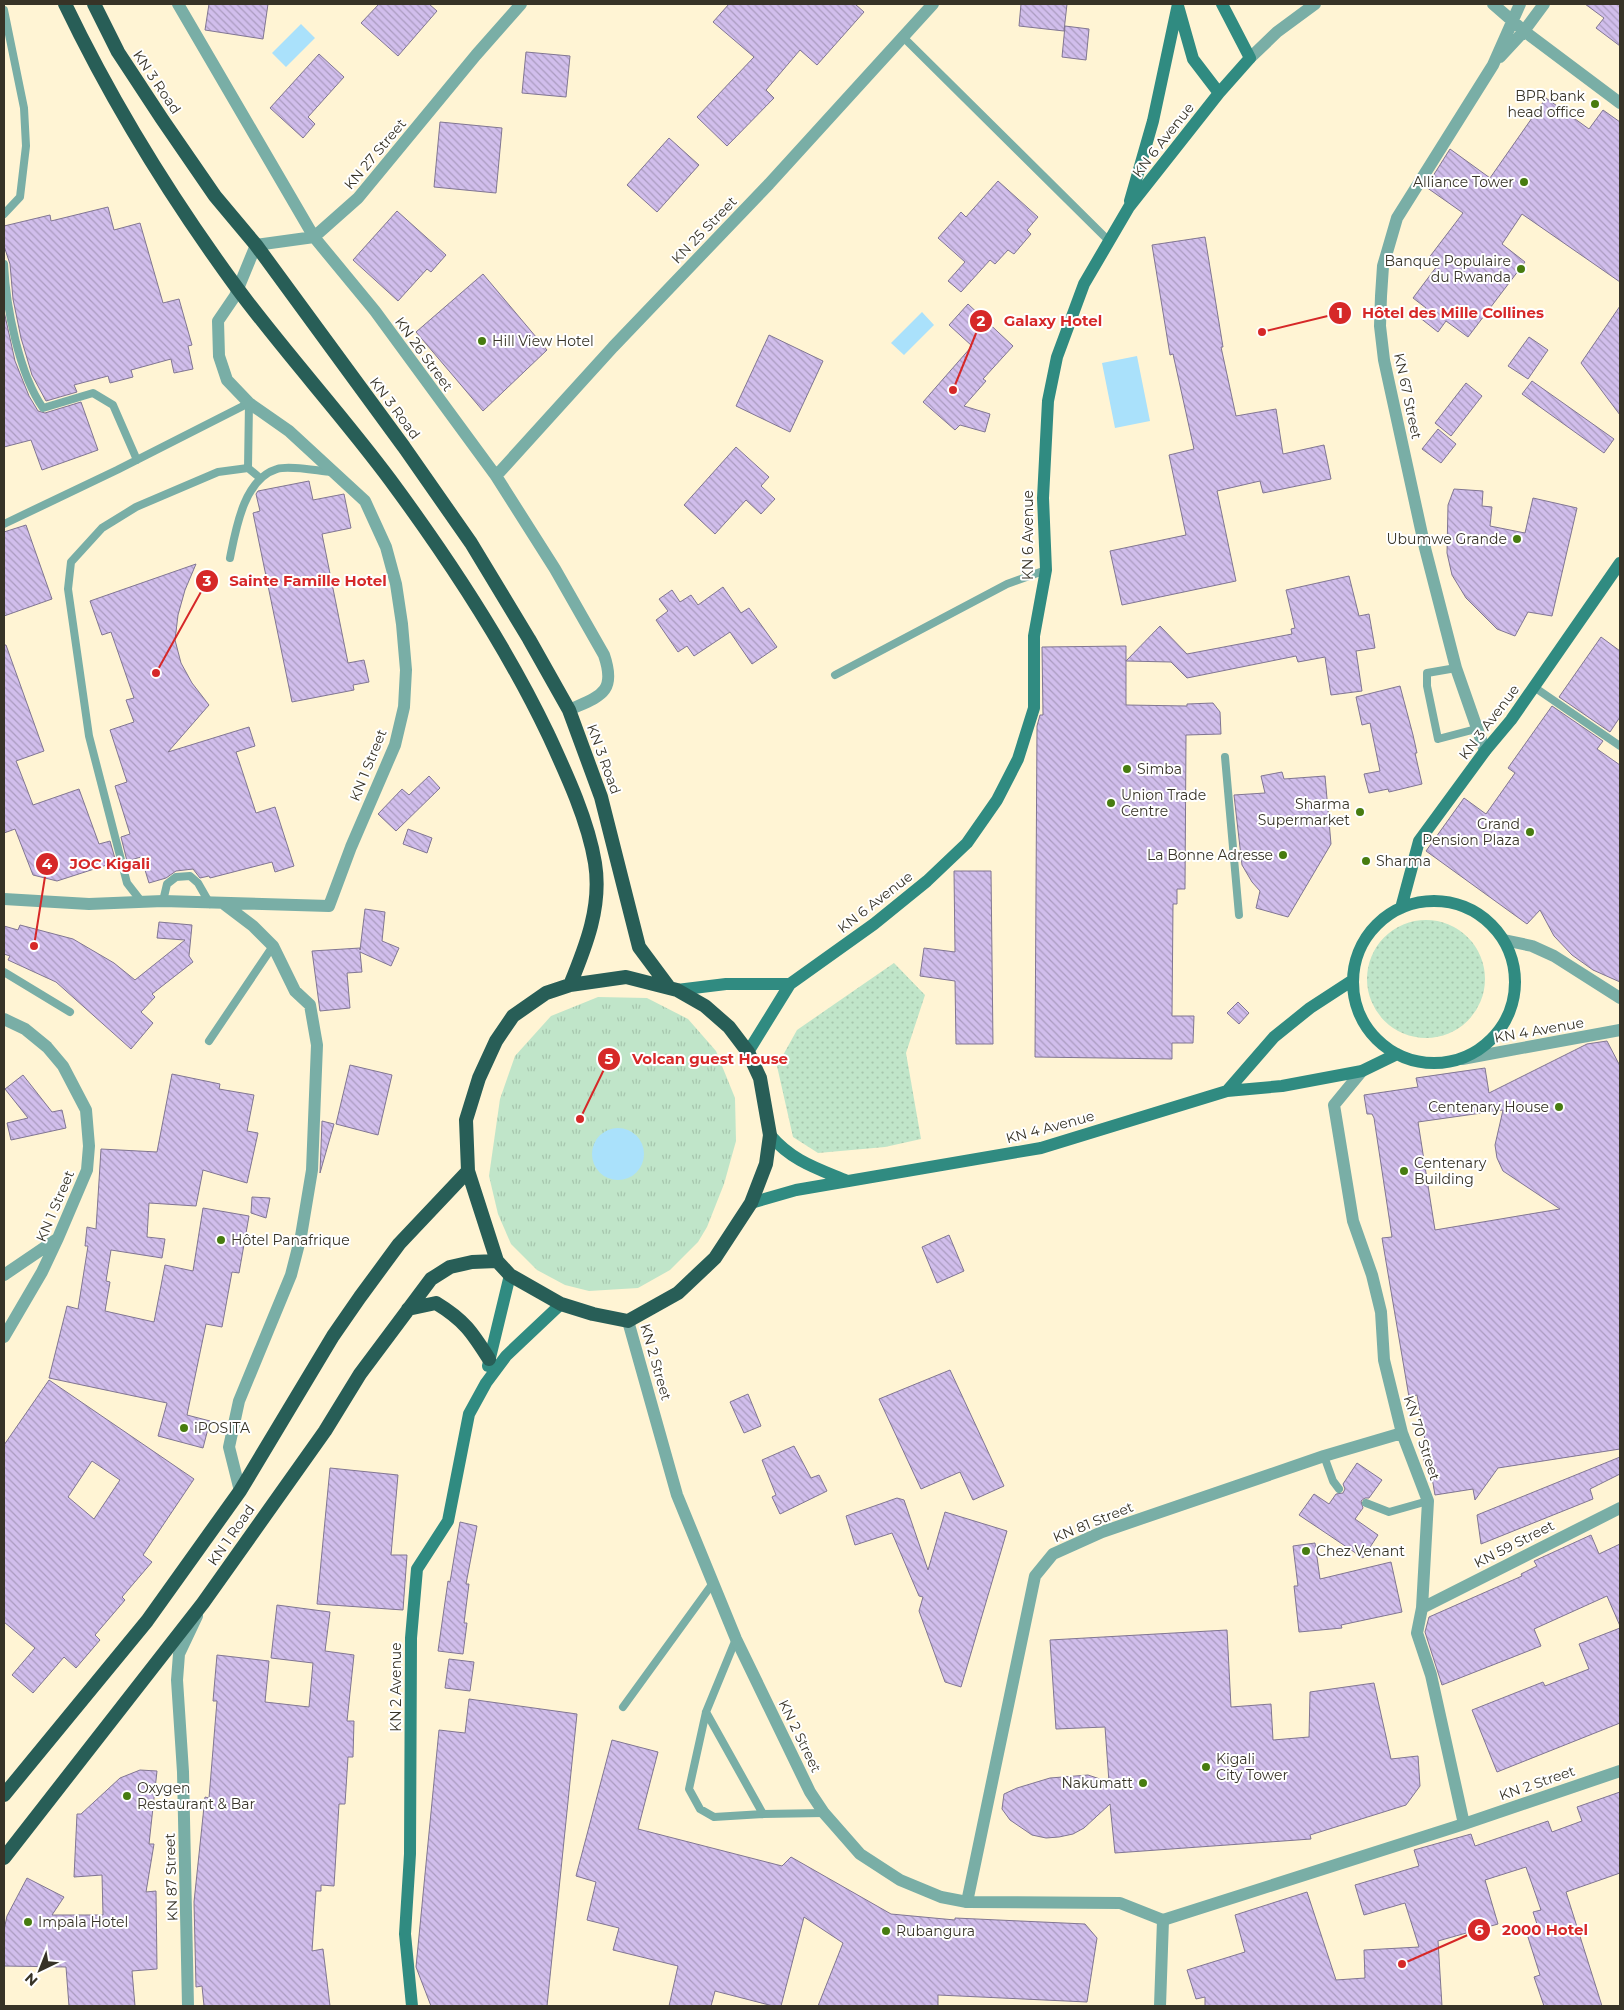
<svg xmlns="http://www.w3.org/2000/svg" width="1624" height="2010" font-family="Montserrat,sans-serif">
  <defs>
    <pattern id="grass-dots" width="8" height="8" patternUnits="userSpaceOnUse" patternTransform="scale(1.25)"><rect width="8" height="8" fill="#c0e5c9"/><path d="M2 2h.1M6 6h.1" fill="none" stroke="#a6c5ad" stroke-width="1.8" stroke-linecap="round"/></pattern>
    <pattern id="park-tufts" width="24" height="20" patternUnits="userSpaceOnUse" patternTransform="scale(1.25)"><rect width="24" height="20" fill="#c0e5c9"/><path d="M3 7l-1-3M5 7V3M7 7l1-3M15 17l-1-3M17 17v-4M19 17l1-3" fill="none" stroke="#a6c5ad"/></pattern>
    <pattern id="building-back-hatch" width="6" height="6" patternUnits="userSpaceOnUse" patternTransform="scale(1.25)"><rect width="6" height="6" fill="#d1beec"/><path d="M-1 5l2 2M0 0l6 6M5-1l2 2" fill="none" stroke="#aa9bbf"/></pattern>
  </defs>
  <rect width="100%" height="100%" fill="#fff4d4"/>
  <path fill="url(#grass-dots)" d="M1367 979a59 59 0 1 1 118 0a59 59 0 1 1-118 0Z
    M894 963 925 995 906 1053 921 1139 885 1147 818 1153 793 1137 777 1066 797 1030Z"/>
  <path fill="url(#park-tufts)" d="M598 997 647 998 688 1019 716 1051 735 1098 736 1141 724 1184 707 1227 698 1242 670 1270 638 1288 589 1291 565 1285 537 1270 511 1244 498 1214 489 1176 500 1099 515 1056 551 1016Z"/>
  <path fill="#aae1fb" d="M301 24 315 38 286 67 272 53Z
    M922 312 934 325 904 355 891 343Z
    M1137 356 1150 421 1115 428 1102 363Z
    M592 1154a26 26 0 1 1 52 0a26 26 0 1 1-52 0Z"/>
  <path fill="url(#building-back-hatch)" stroke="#817692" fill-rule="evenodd" d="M209 4H268L263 39 205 30Z
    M379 4H429L437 11 398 56 361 23Z
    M729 4H855L864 12 817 65 800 50 766 90 774 98 727 146 697 117 754 57 713 22Z
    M1021 4H1067L1064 31 1019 26Z
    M1585 4H1620V46L1596 28 1604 18Z
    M1065 26 1089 29 1086 60 1062 57Z
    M526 52 570 56 566 97 522 93Z
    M319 54 344 77 308 117 315 124 303 138 270 108Z
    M1546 98 1589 129 1603 110 1620 122V282L1522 214 1502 244 1525 262 1468 337 1446 321 1438 332 1419 317 1426 308 1413 298 1437 266 1428 259 1463 213 1426 187 1450 149 1490 178Z
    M440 122 502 128 496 193 434 187Z
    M669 138 699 165 657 212 627 185Z
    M998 181 1038 217 1027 230 1031 234 1014 254 1008 250 995 264 990 260 961 292 948 281 965 262 938 238 961 212 966 217Z
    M108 207 114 230 140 223 163 303 179 299 192 345 188 346 193 369 174 373 171 359 131 370 133 377 110 383 108 376 74 385 77 392 46 401 32 375 21 338 13 299 10 264 4 246V226L50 215 51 221Z
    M397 211 446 255 431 272 427 269 398 301 353 260Z
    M1205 237 1223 347H1221L1236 416 1276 409 1283 454 1324 445 1331 479 1263 493 1260 481 1217 491 1236 581 1122 605 1110 551 1186 535 1169 455 1194 449 1173 354 1170 355 1152 245Z
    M483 274 547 350 483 411 416 332Z
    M968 304 1013 346 983 379 986 381 964 406 990 414 985 432 960 425 955 430 923 402 972 346 949 325Z
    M1620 306V415L1581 363Z
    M4 311 15 361 29 396 38 411 45 413 81 402 98 450 42 470 31 440 4 447Z
    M769 335 823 361 790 432 736 406Z
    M1529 337 1548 350 1528 379 1508 366Z
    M1532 381 1614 439 1604 453 1522 394Z
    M1466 383 1482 396 1451 436 1435 423Z
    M1438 429 1456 444 1441 463 1422 449Z
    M736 447 769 477 761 486 775 499 761 514 746 500 715 534 684 505Z
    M309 481 313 500 344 494 351 528 322 534 348 663 364 660 369 682 353 685 354 690 292 702 253 513 260 511 256 494 258 491Z
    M1454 489 1483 491 1482 506 1492 507 1490 526 1525 533 1533 498 1577 508 1552 616 1528 612 1515 636 1497 629 1466 598 1452 575 1447 553 1448 505Z
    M26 525 52 599 4 616V532Z
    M196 564 185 590 178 615 175 640 181 663 192 683 209 705 168 752 249 727 255 746 236 752 256 813 275 807 294 866 275 872 272 862 210 878 209 876 200 878 193 869 176 871 166 878 149 883 141 857 127 861 121 837 130 834 115 786 127 782 110 730 134 722 126 700 134 698 111 632 102 635 90 601Z
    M1349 576 1359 616 1369 614 1375 648 1356 651 1362 691 1331 695 1325 657 1298 662 1296 656 1187 678 1171 662 1126 661V705L1187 706V704L1213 703 1220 712 1221 734 1186 735 1185 889H1177V904H1173L1172 1016H1194L1193 1043H1172V1059L1035 1057 1037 726 1040 715H1043L1042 647 1126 646V661L1160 626 1187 654 1292 634 1291 629 1295 628 1286 590Z
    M723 587 741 613 749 608 777 647 752 664 730 632 694 656 687 646 678 652 656 620 668 611 659 599 672 590 680 602 691 595 698 605Z
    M1601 637 1620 651V717L1610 732 1559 697Z
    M4 645H6L44 751 16 761 33 805 79 789 99 844 110 841 116 862 57 881 33 875 15 829 4 833Z
    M1400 686 1413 735 1417 753H1415L1422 784 1389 792 1388 789 1369 793 1364 774 1380 771 1370 723 1362 725 1356 697Z
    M1552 706 1603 741 1597 749 1620 765V982L1593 970 1572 955 1554 936 1540 910 1527 924 1426 851 1464 798 1486 814 1515 773 1508 768Z
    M1282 772 1284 779 1325 776 1331 844 1288 917 1256 908 1260 891 1252 882 1242 865 1234 795 1265 793 1261 776Z
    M429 776 440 788 396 831 378 814 402 789 409 795Z
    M408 829 432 838 427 853 403 844Z
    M954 871H991L993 1044H956L955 981 920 976 924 948 955 952Z
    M365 909 385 912 382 941 399 948 391 966 360 952 362 972 347 973 350 1008 320 1011 312 951 360 948V950Z
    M159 922 192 925 189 956 193 962 152 994 155 997 141 1012 153 1023 131 1049 56 982 8 960 10 956 4 954V926L18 930 20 925 73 939 114 963 135 980 185 940 157 938Z
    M1238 1002 1249 1013 1239 1024 1227 1013Z
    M1607 1041 1620 1066V1449L1498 1468 1475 1500 1473 1489 1435 1495 1430 1466 1425 1467 1422 1446H1426L1417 1395 1409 1397 1382 1238 1392 1237 1374 1118 1372 1114H1367L1364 1095 1418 1087 1416 1078 1485 1068 1489 1093 1587 1044ZM1503 1110 1495 1145 1497 1158 1503 1171 1560 1209 1435 1230 1418 1122Z
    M350 1065 392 1075 378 1135 336 1124Z
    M172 1074 220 1084 219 1089 254 1095 247 1131 258 1133 247 1183 203 1170 196 1206 149 1203 147 1237 165 1239 162 1258 111 1250 106 1281 110 1282 105 1311 154 1322 165 1265 193 1271 203 1208 249 1216 239 1273 232 1272 222 1327 206 1324 187 1415 210 1421 203 1448 158 1436 167 1403 49 1378 67 1306 78 1309 88 1246H85L87 1227 96 1229 101 1149 157 1152Z
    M23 1075 52 1112 62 1110 66 1128 11 1140 7 1123 28 1118 5 1089Z
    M322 1121 334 1124 320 1173Z
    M252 1197 270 1198 266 1218 251 1213Z
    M949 1235 964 1271 937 1283 922 1247Z
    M950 1370 1004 1486 973 1500 960 1472 921 1489 879 1399Z
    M49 1380 194 1479 143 1555 152 1562 122 1597 125 1600 95 1635 100 1640 76 1668 64 1657 33 1693 12 1675 35 1648 4 1622V1445ZM92 1461 120 1480 94 1519 68 1497Z
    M748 1394 761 1426 744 1433 730 1402Z
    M794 1446 811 1478 819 1475 827 1491 780 1514 772 1497 776 1495 762 1460Z
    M1620 1457V1474L1590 1489 1593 1499 1481 1544 1477 1515Z
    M1357 1463 1382 1480 1369 1498H1365L1361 1501 1363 1508 1355 1519 1378 1535 1363 1558 1299 1515 1314 1494 1329 1504 1336 1494 1343 1493 1345 1489 1343 1484Z
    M330 1468 398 1475 391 1555H407L403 1610 317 1604Z
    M897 1498 904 1500 928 1570 945 1512 1007 1531 961 1687 945 1682 919 1611 923 1597 919 1596 892 1533 855 1545 846 1516Z
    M460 1522 477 1526 466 1584H469L464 1623H467L463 1654 438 1651 448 1581 450 1582Z
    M1591 1535 1599 1554 1620 1544V1626L1607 1596 1534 1629 1541 1646 1442 1685 1425 1632 1429 1617 1522 1576 1521 1574 1537 1566 1534 1561Z
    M1315 1543 1320 1579 1391 1562 1402 1612 1341 1625 1342 1628 1299 1632 1294 1586H1298L1293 1546Z
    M277 1605 330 1612 325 1651 354 1655 347 1721H354L353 1757H348L345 1804H339L334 1886 321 1885V1891H316L312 1951 323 1949 330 2006H204L202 1986 196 1987 194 1902 205 1797 209 1798 217 1701H213L217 1655 269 1661 265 1702 309 1707 313 1663 271 1658Z
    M1620 1628V1723L1497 1772 1472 1710 1543 1682 1545 1686 1589 1669 1579 1644Z
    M1227 1630 1231 1707 1271 1704 1273 1740 1309 1737 1310 1692 1374 1683 1391 1759 1418 1756 1420 1786 1406 1805 1310 1835 1311 1839 1115 1853 1110 1804 1084 1828 1073 1834 1059 1837 1046 1838 1032 1835 1010 1820 1002 1809 1004 1794 1017 1788 1050 1778 1088 1775 1109 1782 1105 1727 1056 1729 1050 1640Z
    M449 1659 474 1662 470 1691 445 1688Z
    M469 1699 577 1714 547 2006H431L416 1967 439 1730 465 1733Z
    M612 1740 658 1752 638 1829 782 1866 791 1857 891 1914 955 1920V1918L1085 1924 1097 1938 1087 2002 938 1995V2006H818L843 1943 804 1917 781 2006H773L715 1991 711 2006H669L678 1966 613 1950 619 1928 587 1920 596 1882 576 1876Z
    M140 1770 157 1771 149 1844H154L146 1892 156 1891 157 1969 132 1971 135 2006H69L66 1967 4 1966V1930L7 1916 27 1878 64 1897 52 1915H103L102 1875 74 1877 77 1814H81L120 1778Z
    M1620 1792V1873L1566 1892 1602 2006H1544L1534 1977 1540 1975 1527 1934 1539 1930 1533 1912 1541 1910 1526 1867 1485 1880 1498 1924 1438 1941 1442 2006H1205V1997L1196 1999 1187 1970 1245 1952 1235 1915 1307 1892 1336 1980 1365 1978 1364 1950 1419 1947 1405 1903 1364 1915 1355 1885 1419 1866 1414 1850 1471 1834 1475 1846 1548 1821 1552 1832 1582 1821 1577 1807Z"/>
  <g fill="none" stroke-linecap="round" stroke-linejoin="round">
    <path stroke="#79aea6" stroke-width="8" d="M4 10 24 108 26 146 20 197 4 214
      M902 36 1108 240
      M4 264C6 307 19 374 43 408L93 393 113 405 137 460
      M4 524 117 470 249 403 248 468
      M230 558C236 528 244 479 277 469 289 465 318 471 332 472
      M1456 668 1427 673V686L1438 739 1476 729
      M835 675 1007 584 1046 570
      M1534 687 1620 746
      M1225 757 1239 915
      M141 901 127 883 89 736 68 589 71 562 102 528 136 507 218 472 248 468 260 478
      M163 901 167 884 176 877 190 876 198 883 210 904
      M4 972 70 1012
      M209 1041 273 946
      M1324 1456 1333 1481 1339 1489
      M1366 1503 1389 1512 1428 1501
      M736 1639 706 1712 689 1789 700 1809 714 1817 763 1814 824 1813
      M623 1707 713 1583
      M706 1712 763 1814"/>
    <path stroke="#79aea6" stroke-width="12" d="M178 4 314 237 375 311 496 476 555 569 604 655C617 693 600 696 569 710
      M1493 4 1524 31 1620 103
      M1500 57 1524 31 1544 4
      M1250 58 1277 32 1315 4
      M496 476 613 347 769 184 933 4
      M1485 751 1456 668 1425 548 1384 360 1380 326 1381 296 1383 266 1397 218 1493 65 1520 4
      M4 899 89 904 163 901 329 906 351 847 395 745 404 707 406 670 402 624 396 584 386 547 365 501 289 431 249 403 227 380 219 356 218 321 235 296 256 245 314 237 358 198 476 55 521 4
      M224 904 253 926 273 946 295 991 310 1005 317 1045 312 1170 301 1236 291 1275 239 1401 229 1447 240 1491
      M1504 940 1532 946 1554 956 1620 998
      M4 1019 25 1029 47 1047 63 1066 86 1110 89 1146 87 1170 58 1238 42 1272 4 1337
      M1462 1059 1620 1030
      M1362 1071 1334 1105 1353 1221 1372 1275 1381 1312 1384 1360 1402 1433 1428 1501 1422 1608 1417 1633 1431 1675 1464 1824
      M4 1275 57 1239
      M1422 1608 1620 1508
      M967 1902 1035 1576 1053 1554 1102 1532 1324 1456 1402 1433
      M1163 1920 1464 1824 1620 1771
      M188 2006 183 1772 177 1680 179 1654 197 1616"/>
    <path stroke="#79aea6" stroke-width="12" d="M628 1321 677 1495 736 1639 810 1792 824 1813 860 1854 900 1880 941 1897 967 1902 1120 1903 1163 1920 1160 2006"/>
    <path stroke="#308b81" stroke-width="12" d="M1178 6 1193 59 1219 93
      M1130 201 1153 121 1178 4
      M1353 982a81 81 0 1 1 162 0a81 81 0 1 1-162 0Z
      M1401 908 1419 841 1485 751 1511 720 1620 563
      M677 990 726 984H790
      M748 1052 790 984 874 924 927 881 967 843 997 800 1018 759 1034 708V636L1046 570 1043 498 1048 401 1057 357 1084 284 1129 207 1219 93 1250 58 1222 4
      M1227 1091 1274 1037 1310 1008 1353 980
      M770 1135C792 1161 816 1168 847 1181
      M751 1203 796 1190 1041 1148 1227 1091 1282 1086 1362 1071 1397 1054
      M488 1366 510 1275
      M412 2006 405 1934 410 1854 411 1638 417 1569 448 1521 469 1414 486 1383 506 1356 561 1304"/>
    <path stroke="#285e57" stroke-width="14" d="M65 4C113 104 171 198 237 288 286 354 342 415 391 481 450 561 505 644 548 734 566 773 588 820 595 863 602 906 586 946 570 985
      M94 4 118 52 162 119 215 196 256 245 404 447 471 543 529 639 569 710 601 797 639 947 668 986
      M626 977 677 990 705 1006 729 1027 748 1052 760 1078 770 1135 766 1164 751 1203 715 1258 678 1293 628 1321 593 1314 561 1304 510 1275 497 1261 468 1171 466 1120 479 1078 496 1041 513 1016 546 993 570 985Z
      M408 1309 436 1303C464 1320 472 1332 489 1359
      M4 1795 147 1621 240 1491 333 1336 360 1297 399 1244 468 1171
      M4 1858 203 1603 325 1431 360 1374 431 1279 450 1267 472 1262 497 1261"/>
  </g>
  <g fill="#477c10" stroke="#fff" stroke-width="2">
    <circle cx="1595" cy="104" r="5"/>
    <circle cx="1524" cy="182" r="5"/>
    <circle cx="1521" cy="269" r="5"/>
    <circle cx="482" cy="341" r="5"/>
    <circle cx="1517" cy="539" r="5"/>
    <circle cx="1127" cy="769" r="5"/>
    <circle cx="1111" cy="803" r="5"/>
    <circle cx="1360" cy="812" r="5"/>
    <circle cx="1530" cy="832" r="5"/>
    <circle cx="1283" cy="855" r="5"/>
    <circle cx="1366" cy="861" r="5"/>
    <circle cx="1559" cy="1107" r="5"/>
    <circle cx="1404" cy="1171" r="5"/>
    <circle cx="221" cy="1240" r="5"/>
    <circle cx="184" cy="1428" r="5"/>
    <circle cx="1306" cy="1551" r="5"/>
    <circle cx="1206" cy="1767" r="5"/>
    <circle cx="1143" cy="1783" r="5"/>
    <circle cx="127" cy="1796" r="5"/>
    <circle cx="28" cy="1922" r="5"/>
    <circle cx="886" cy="1931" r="5"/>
  </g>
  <g text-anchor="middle" stroke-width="4" stroke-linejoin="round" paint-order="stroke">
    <g font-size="14" fill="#373327" stroke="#fff">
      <text transform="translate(157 82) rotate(56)" y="5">KN 3 Road</text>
      <text transform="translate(1163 140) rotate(-52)" y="5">KN 6 Avenue</text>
      <text transform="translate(375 154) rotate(-50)" y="5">KN 27 Street</text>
      <text transform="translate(704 230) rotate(-46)" y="5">KN 25 Street</text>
      <text transform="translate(424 354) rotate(54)" y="5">KN 26 Street</text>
      <text transform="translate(1408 396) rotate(78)" y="5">KN 67 Street</text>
      <text transform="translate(395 408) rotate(53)" y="5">KN 3 Road</text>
      <text transform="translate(1028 535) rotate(-90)" y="5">KN 6 Avenue</text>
      <text transform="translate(1489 722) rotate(-53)" y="5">KN 3 Avenue</text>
      <text transform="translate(604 759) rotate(70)" y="5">KN 3 Road</text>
      <text transform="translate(368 765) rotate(-68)" y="5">KN 1 Street</text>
      <text transform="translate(875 902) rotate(-38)" y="5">KN 6 Avenue</text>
      <text transform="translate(1539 1030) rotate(-10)" y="5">KN 4 Avenue</text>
      <text transform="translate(1050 1127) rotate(-15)" y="5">KN 4 Avenue</text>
      <text transform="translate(55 1206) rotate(-67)" y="5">KN 1 Street</text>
      <text transform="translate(656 1362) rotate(74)" y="5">KN 2 Street</text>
      <text transform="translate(1422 1438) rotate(72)" y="5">KN 70 Street</text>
      <text transform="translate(1093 1522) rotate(-22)" y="5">KN 81 Street</text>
      <text transform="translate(231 1535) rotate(-55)" y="5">KN 1 Road</text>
      <text transform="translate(1514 1544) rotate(-27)" y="5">KN 59 Street</text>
      <text transform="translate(396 1687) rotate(-90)" y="5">KN 2 Avenue</text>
      <text transform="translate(800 1736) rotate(64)" y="5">KN 2 Street</text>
      <text transform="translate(1537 1783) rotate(-19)" y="5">KN 2 Street</text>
      <text transform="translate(171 1877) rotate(-92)" y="5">KN 87 Street</text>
    </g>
    <g font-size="14" fill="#373327" stroke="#fff" text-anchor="start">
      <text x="1585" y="101" text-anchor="end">BPR bank<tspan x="1585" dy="16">head office</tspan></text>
      <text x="1514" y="187" text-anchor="end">Alliance Tower</text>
      <text x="1511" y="266" text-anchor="end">Banque Populaire<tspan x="1511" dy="16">du Rwanda</tspan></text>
      <text x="492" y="346">Hill View Hotel</text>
      <text x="1507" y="544" text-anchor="end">Ubumwe Grande</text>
      <text x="1137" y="774">Simba</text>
      <text x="1121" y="800">Union Trade<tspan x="1121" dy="16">Centre</tspan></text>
      <text x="1350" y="809" text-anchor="end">Sharma<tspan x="1350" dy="16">Supermarket</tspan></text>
      <text x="1520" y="829" text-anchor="end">Grand<tspan x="1520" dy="16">Pension Plaza</tspan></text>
      <text x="1273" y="860" text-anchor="end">La Bonne Adresse</text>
      <text x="1376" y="866">Sharma</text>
      <text x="1549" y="1112" text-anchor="end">Centenary House</text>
      <text x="1414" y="1168">Centenary<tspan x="1414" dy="16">Building</tspan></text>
      <text x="231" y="1245">Hôtel Panafrique</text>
      <text x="194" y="1433">iPOSITA</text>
      <text x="1316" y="1556">Chez Venant</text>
      <text x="1216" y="1764">Kigali<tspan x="1216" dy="16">City Tower</tspan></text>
      <text x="1133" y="1788" text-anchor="end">Nakumatt</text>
      <text x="137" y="1793">Oxygen<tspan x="137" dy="16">Restaurant &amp; Bar</tspan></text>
      <text x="38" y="1927">Impala Hotel</text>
      <text x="896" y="1936">Rubangura</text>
    </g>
  </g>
  <path fill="none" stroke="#d62828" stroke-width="2" d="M1262 332L1340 313M953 390L981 321M156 673L207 581M34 946L47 864M580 1119L609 1059M1402 1964L1479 1930"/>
  <g fill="#d62828" stroke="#fff" stroke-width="2">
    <circle cx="1262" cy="332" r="5"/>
    <circle cx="953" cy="390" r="5"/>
    <circle cx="156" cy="673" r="5"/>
    <circle cx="34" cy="946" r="5"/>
    <circle cx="580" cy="1119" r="5"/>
    <circle cx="1402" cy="1964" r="5"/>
    <circle cx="1340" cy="313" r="12"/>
    <circle cx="981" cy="321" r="12"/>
    <circle cx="207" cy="581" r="12"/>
    <circle cx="47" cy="864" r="12"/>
    <circle cx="609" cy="1059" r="12"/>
    <circle cx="1479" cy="1930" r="12"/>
  </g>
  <g font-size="15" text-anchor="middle" font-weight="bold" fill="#fff">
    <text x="1340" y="318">1</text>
    <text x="981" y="326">2</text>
    <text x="207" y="586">3</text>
    <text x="47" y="869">4</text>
    <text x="609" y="1064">5</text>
    <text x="1479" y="1935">6</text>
  </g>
  <g font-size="15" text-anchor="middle" font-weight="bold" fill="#d62828" stroke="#fff" stroke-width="4" stroke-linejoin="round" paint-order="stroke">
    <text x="1453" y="318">Hôtel des Mille Collines</text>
    <text x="1053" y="326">Galaxy Hotel</text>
    <text x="308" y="586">Sainte Famille Hotel</text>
    <text x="110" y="869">JOC Kigali</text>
    <text x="710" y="1064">Volcan guest House</text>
    <text x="1545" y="1935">2000 Hotel</text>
  </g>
  <rect width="1624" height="2010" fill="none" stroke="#373327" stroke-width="10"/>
  <g transform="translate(40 1970) rotate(223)" stroke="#ffffff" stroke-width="4" paint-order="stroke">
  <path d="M0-4L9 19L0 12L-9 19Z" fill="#373327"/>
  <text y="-8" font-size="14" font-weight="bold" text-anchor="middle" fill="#373327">N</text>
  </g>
</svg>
